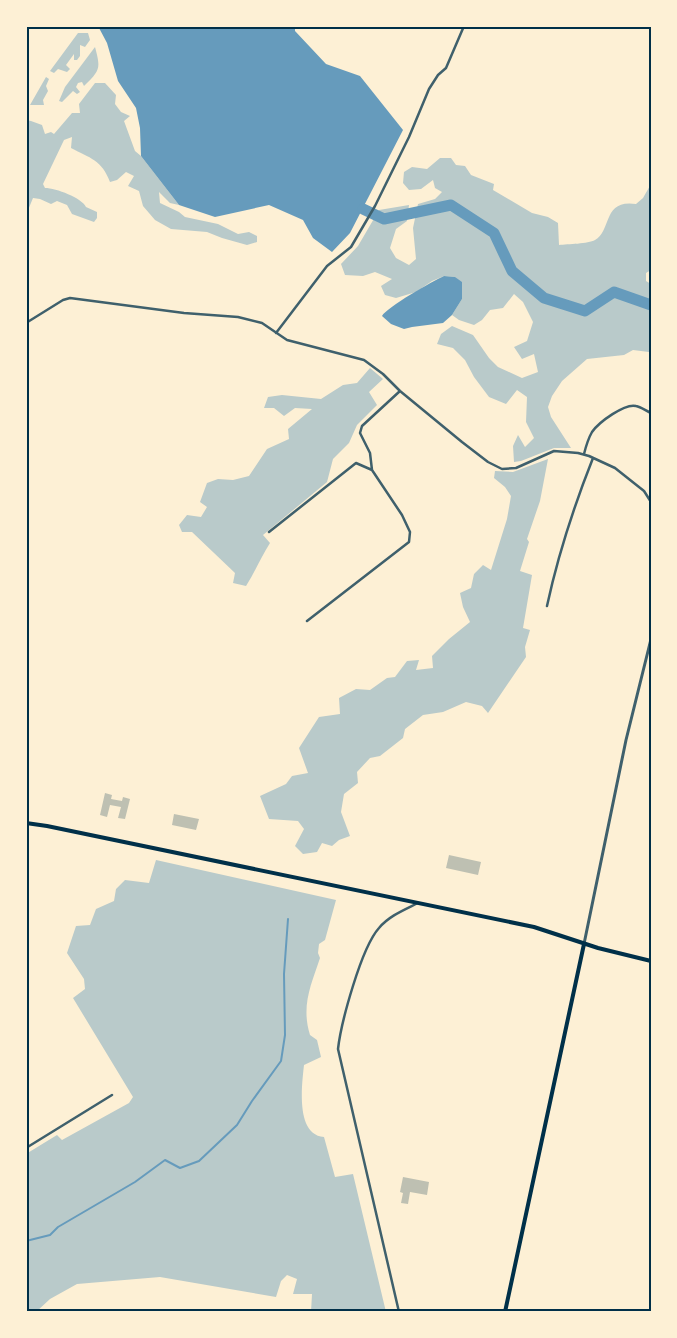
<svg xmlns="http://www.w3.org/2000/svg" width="677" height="1338" font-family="Rubik,sans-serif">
  <rect width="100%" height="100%" fill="#fdf0d5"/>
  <path fill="#b9caca" d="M78 33H88L90 40 85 47 80 45V56L77 60H74V54L66 65 70 69 67 72 58 69 54 73 50 71Z
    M95 47C101 69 100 70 84 86L82 82 78 83 76 87 80 92 77 94 73 91 62 102 59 101 65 87Z
    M46 77 49 79 46 86 48 91 43 100 44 105H30Z
    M95 83H105L116 95 115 104 121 112 130 116 124 121 135 151 141 156 179 205 170 203 159 192 160 203 179 212 185 217 218 224 238 234 249 232 257 236V242L247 245 222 238 207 232 171 229 155 220 143 206 139 191 128 186 134 176 126 172 117 180 110 182C102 160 90 158 71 148L72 137 64 140 43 184 45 188C56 188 82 198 86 207L97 212V218L94 222 72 214 67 205 57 201 51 204 40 199 33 198 26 215V120L31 121 42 125 45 134 51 132 54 134 72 113H80L79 104Z
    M440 158H451L456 165 465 166 471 175 494 184 493 190 532 213 548 217 558 223 559 245C568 244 588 244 595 240 612 231 602 199 636 204L643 198 651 184V270L646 273V281L651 284V351L649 352 633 350 624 355 587 359 562 381 552 396 548 407 551 417 571 448H554L521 461 514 462 513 446 518 435 525 447 534 438 526 422 527 397 517 390 506 404 489 397 474 377 465 360 453 348 437 344 441 334 452 326 473 335 489 358 498 367 522 378 538 372 534 354 522 359 514 347 527 341 533 322 523 302 514 294 503 308 490 310 482 320 474 325 459 320 452 315 462 299 455 277 444 276 432 281 416 292 396 298 385 295 381 286 392 279 375 272 363 276 345 275 341 264 358 246 379 210 409 205 407 221 396 229 390 248 396 258 409 265 416 259 413 228 418 204 435 199 442 192 435 188 433 180 421 189 409 190 403 183 404 172 412 167 427 169Z
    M370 368 383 379 369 392 377 405 357 425 349 443 333 459 327 482 263 535 270 543C261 557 255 572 246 586L233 583 235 573 192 532H182L179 525 187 515 201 517 207 507 200 502 207 483 218 479 233 480 249 476 267 449 289 439 288 429 312 409 295 408 284 416 274 408H264L268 397 282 395 321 399 343 385 357 383Z
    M548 459 540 501 527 539 529 542 520 571 532 575 523 628 530 630 525 647 526 657 488 713 482 706 466 702 443 712 423 715 405 729 403 738 380 756 370 758 357 772 358 783 344 794 341 812 350 836 339 840 332 846 322 843 317 852 303 854 295 846 304 829 298 821 269 819 260 796 286 784 292 776 308 773 299 748 319 717 340 714 339 698 356 689 370 690 387 678 395 677 407 661 419 660 416 670 433 668 432 656 449 639 470 622 463 607 460 593 471 588 474 574 483 565 491 570 507 519 511 496 505 487 494 478 495 471 513 472Z
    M156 860 336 900 325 940 319 944 318 953 320 958C311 985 301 1006 310 1035L317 1040 321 1057 304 1065C302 1084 295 1135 324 1137L335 1177 353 1174 386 1312H311L312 1294H293L297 1279 287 1275 281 1281 276 1297 160 1277 77 1284 50 1299 36 1312H26V1154L57 1135 62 1140 129 1103 133 1097 73 998 85 989 84 979 67 953 76 926 90 925 96 909 114 901 116 889 125 880 149 883Z"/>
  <path fill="#669bbc" d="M98 26H295V31L326 64 360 76 403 130 350 233 332 252 313 238 303 220 269 205 215 217 179 205 141 156 140 128 136 108 118 81 107 43Z
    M444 276 455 277 462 282V299L452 315 443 323 412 327 404 329 391 324 382 316C387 307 433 281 444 276Z"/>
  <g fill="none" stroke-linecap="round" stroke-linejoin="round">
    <path stroke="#669bbc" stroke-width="2" d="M26 1241 50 1235 58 1227 135 1182 165 1160 180 1168 199 1161 237 1125 252 1101 281 1061 285 1035 284 974 288 919"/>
    <path stroke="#669bbc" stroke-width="11" d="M363 209 384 219 451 205 494 233 512 271 544 298 585 311 614 292 651 305"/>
  </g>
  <path fill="#bec0b2" d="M105 793 112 795 111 799 122 801 123 797 130 799 125 819 118 818 121 807 110 805 107 817 100 815Z
    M174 814 199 819 196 830 172 825Z
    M449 855 481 862 478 875 446 868Z
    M403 1177 429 1182 427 1195 410 1192 408 1204 401 1203 403 1193 400 1192Z"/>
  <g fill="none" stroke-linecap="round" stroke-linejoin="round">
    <path stroke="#3f606c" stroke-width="2.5" d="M26 323 63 300 70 298 184 313 238 317 262 323 287 340 364 360 383 374 400 391 462 442 488 462 502 469 516 468 554 451 578 453 589 456 615 468 644 491 651 502
      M276 333 327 266 351 247 375 206 409 137 429 89 438 75 446 68 464 26
      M584 454C586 446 588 439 592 432 599 422 625 403 636 406 641 407 646 411 651 413
      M269 532 356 463 372 470
      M547 606C558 555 574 506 593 458
      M307 621 409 542 410 532 402 515 372 470 370 453 360 433 362 426 400 391
      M26 1148 112 1095
      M399 1312 338 1049C341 1023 361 948 379 928 389 916 404 910 418 903"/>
    <path stroke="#3f606c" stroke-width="3" d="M584 944 626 740 651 639"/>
    <path stroke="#003049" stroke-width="4" d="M26 823 47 826 534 927 598 948 651 961
      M505 1312 584 944"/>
  </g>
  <rect width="677" height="1338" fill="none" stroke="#fdf0d5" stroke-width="55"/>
  <rect x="28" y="28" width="622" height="1282" fill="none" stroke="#003049" stroke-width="2"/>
</svg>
